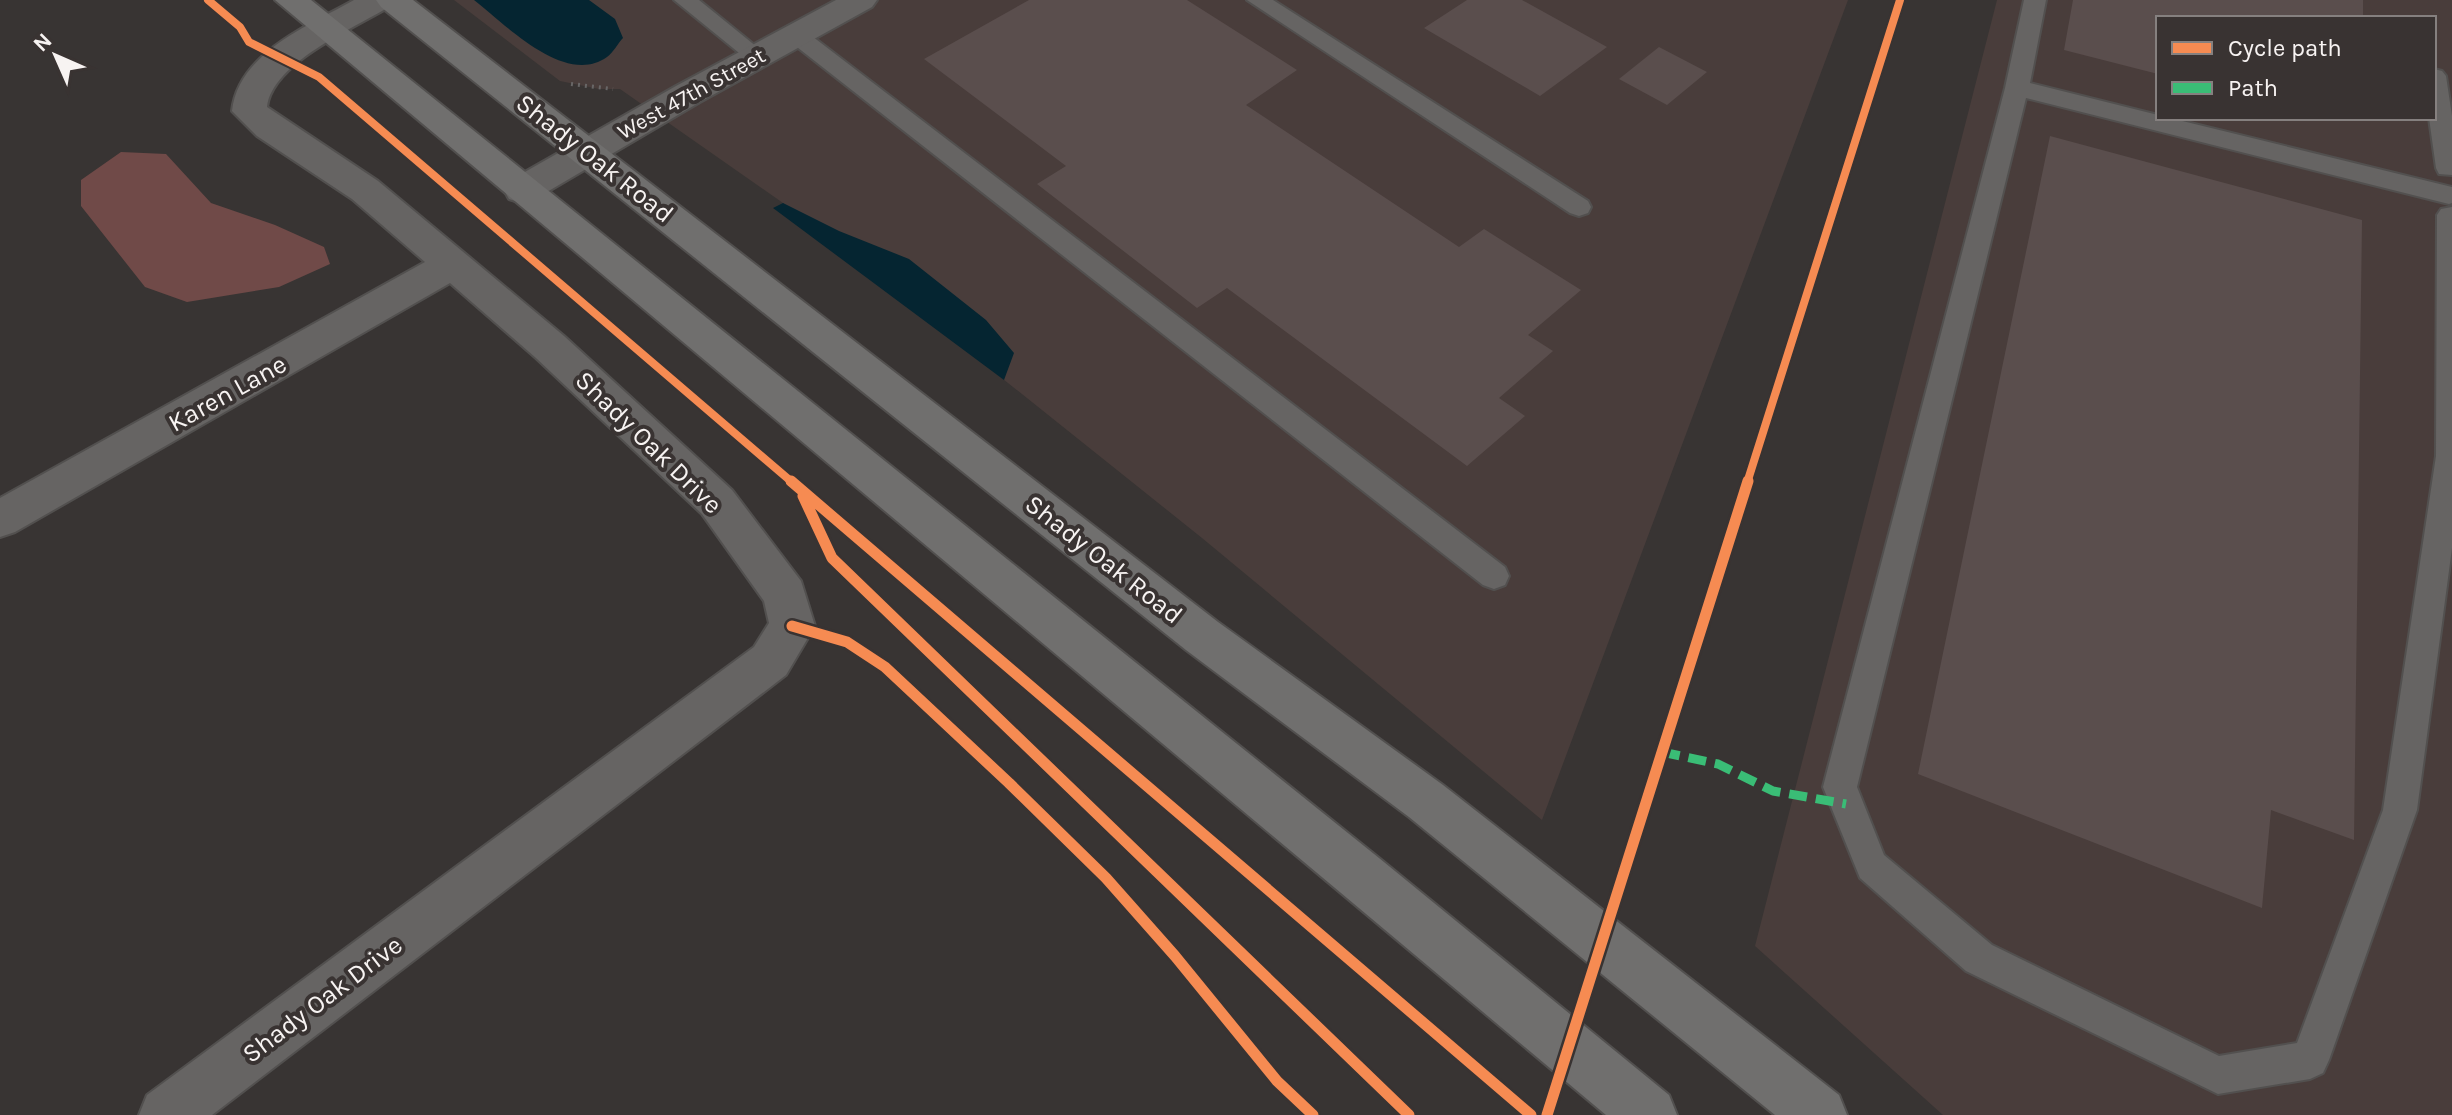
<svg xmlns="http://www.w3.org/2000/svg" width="2452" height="1115" font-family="Karla,sans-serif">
  <rect width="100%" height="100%" fill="#383433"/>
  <path fill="#493d3b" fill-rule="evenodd" d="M454 0H1848L1542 820 1202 538 783 203 620 89H599L560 81Z
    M1997 0H2452V1115H1943L1755 946ZM2158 18H2434V118H2158Z"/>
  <path fill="#704a48" d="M121 152 166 154 211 203 275 225 324 247 330 264 279 287 187 302 145 287 81 206V180Z"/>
  <path fill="#052531" d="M474 0H589L615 19 623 38C618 43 613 53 607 57 565 87 505 24 474 0Z
    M783 203 839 231 909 259 986 320 1014 353 1004 380 773 208Z"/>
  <path fill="#5a4e4d" d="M1029 0H1187L1297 70 1246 105 1459 247 1484 229 1581 290 1528 335 1553 351 1499 398 1525 416 1467 466 1227 288 1197 308 1037 184 1066 166 924 59Z
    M1467 0H1522L1607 47 1540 96 1424 28Z
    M2073 0H2363V18H2158V74L2064 50Z
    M1659 47 1707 72 1667 105 1619 79Z
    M2050 136 2362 220 2354 840 2271 810 2262 908 1918 774Z"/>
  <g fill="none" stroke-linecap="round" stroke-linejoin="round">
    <defs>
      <path id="service" d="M674 0H699L768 56 765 61H749Z
        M1247 0H1273L1588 201 1591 207 1588 213 1579 216 1570 213Z
        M2024 0H2046L2030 83 2158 115V118H2170L2452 187V203L2449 204 2026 98 1857 787 1884 855 1992 945 2219 1056 2297 1043 2383 810 2436 456 2437 215 2441 209 2452 207V548L2417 810 2329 1060 2323 1073 2310 1079 2218 1094 1966 971 1860 878 1823 787 2005 88Z
        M796 28 804 30 1505 567 1509 576 1505 585 1494 589 1483 585 788 40 785 35 788 30Z
        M2434 69 2442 71 2446 76 2452 116V175L2439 174 2436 168 2429 118H2434Z"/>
      <path id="minor" d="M354 0H394L389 7C354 28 272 63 267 107L378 181 564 336 732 490 801 581 815 626 786 675 212 1115H139L147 1095 754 647 769 623 764 601 702 514 536 358 450 283 15 532 0 537V498L425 262 352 199 257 136 232 111C238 53 310 25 354 0Z
        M836 0H877L872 7 700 102 535 199 522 203 509 199 504 190 509 181 676 86Z"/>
      <path id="secondary" d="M275 0H311L1379 858 1669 1095 1677 1115H1606Z
        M376 0H413L1218 622 1443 785 1839 1095 1847 1115H1775L1409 817 1186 650 381 7Z"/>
    </defs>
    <use href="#service" stroke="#52504f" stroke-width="4"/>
    <use href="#minor" stroke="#52504f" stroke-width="4"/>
    <use href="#secondary" stroke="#52504f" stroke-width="4"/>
    <path stroke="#686666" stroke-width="4" stroke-dasharray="2 5" stroke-linecap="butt" d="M571 84 613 89"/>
    <use href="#service" fill="#666463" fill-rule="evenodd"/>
    <use href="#minor" fill="#666463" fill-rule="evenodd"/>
    <use href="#secondary" fill="#706f6e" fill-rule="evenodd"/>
    <path stroke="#3abd76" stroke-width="9" stroke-dasharray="18 9" stroke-linecap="butt" d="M1662 752 1718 764 1773 791 1846 804"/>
    <defs>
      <path id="cycleway-far1" d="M208 0 240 27 249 42 319 77 793 483
        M1747 483 1900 0"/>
      <path id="cycleway" d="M791 481 1531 1115
        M803 496 832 558 1409 1115
        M792 626 847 642 885 667 1009 783 1106 878 1175 956 1277 1081 1313 1115
        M1547 1115 1748 481"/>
    </defs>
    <use href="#cycleway-far1" stroke="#393332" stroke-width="12"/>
    <use href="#cycleway" stroke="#393332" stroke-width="16"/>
    <use href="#cycleway-far1" stroke="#f68b52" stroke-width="8"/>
    <use href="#cycleway" stroke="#f68b52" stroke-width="11"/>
  </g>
  <g text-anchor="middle" stroke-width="8" stroke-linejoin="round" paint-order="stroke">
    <g font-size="22" fill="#f7f3f2" stroke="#393332">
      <text transform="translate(691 93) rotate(-29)" y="8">West 47th Street</text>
    </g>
    <g font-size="26" fill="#f7f3f2" stroke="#393332">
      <text transform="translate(595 158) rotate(38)" y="9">Shady Oak Road</text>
      <text transform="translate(227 393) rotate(-29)" y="9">Karen Lane</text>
      <text transform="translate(649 442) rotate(44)" y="9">Shady Oak Drive</text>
      <text transform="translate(1104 559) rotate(38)" y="9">Shady Oak Road</text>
      <text transform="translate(322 999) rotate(-37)" y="9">Shady Oak Drive</text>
    </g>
  </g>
  <rect x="2156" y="16" width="280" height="104" fill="#393332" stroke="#85807f" stroke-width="2"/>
  <rect x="2172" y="42" width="40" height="12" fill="#f68b52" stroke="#85807f" stroke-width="2"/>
  <text x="2228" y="56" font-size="24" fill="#f7f3f2">Cycle path</text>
  <rect x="2172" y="82" width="40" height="12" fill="#3abd76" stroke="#85807f" stroke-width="2"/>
  <text x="2228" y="96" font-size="24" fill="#f7f3f2">Path</text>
  <g transform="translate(56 56) rotate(315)" stroke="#393332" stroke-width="6" paint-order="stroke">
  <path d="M0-6L14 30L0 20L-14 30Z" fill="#f7f3f2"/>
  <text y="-12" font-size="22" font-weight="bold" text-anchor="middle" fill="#f7f3f2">N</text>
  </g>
</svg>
